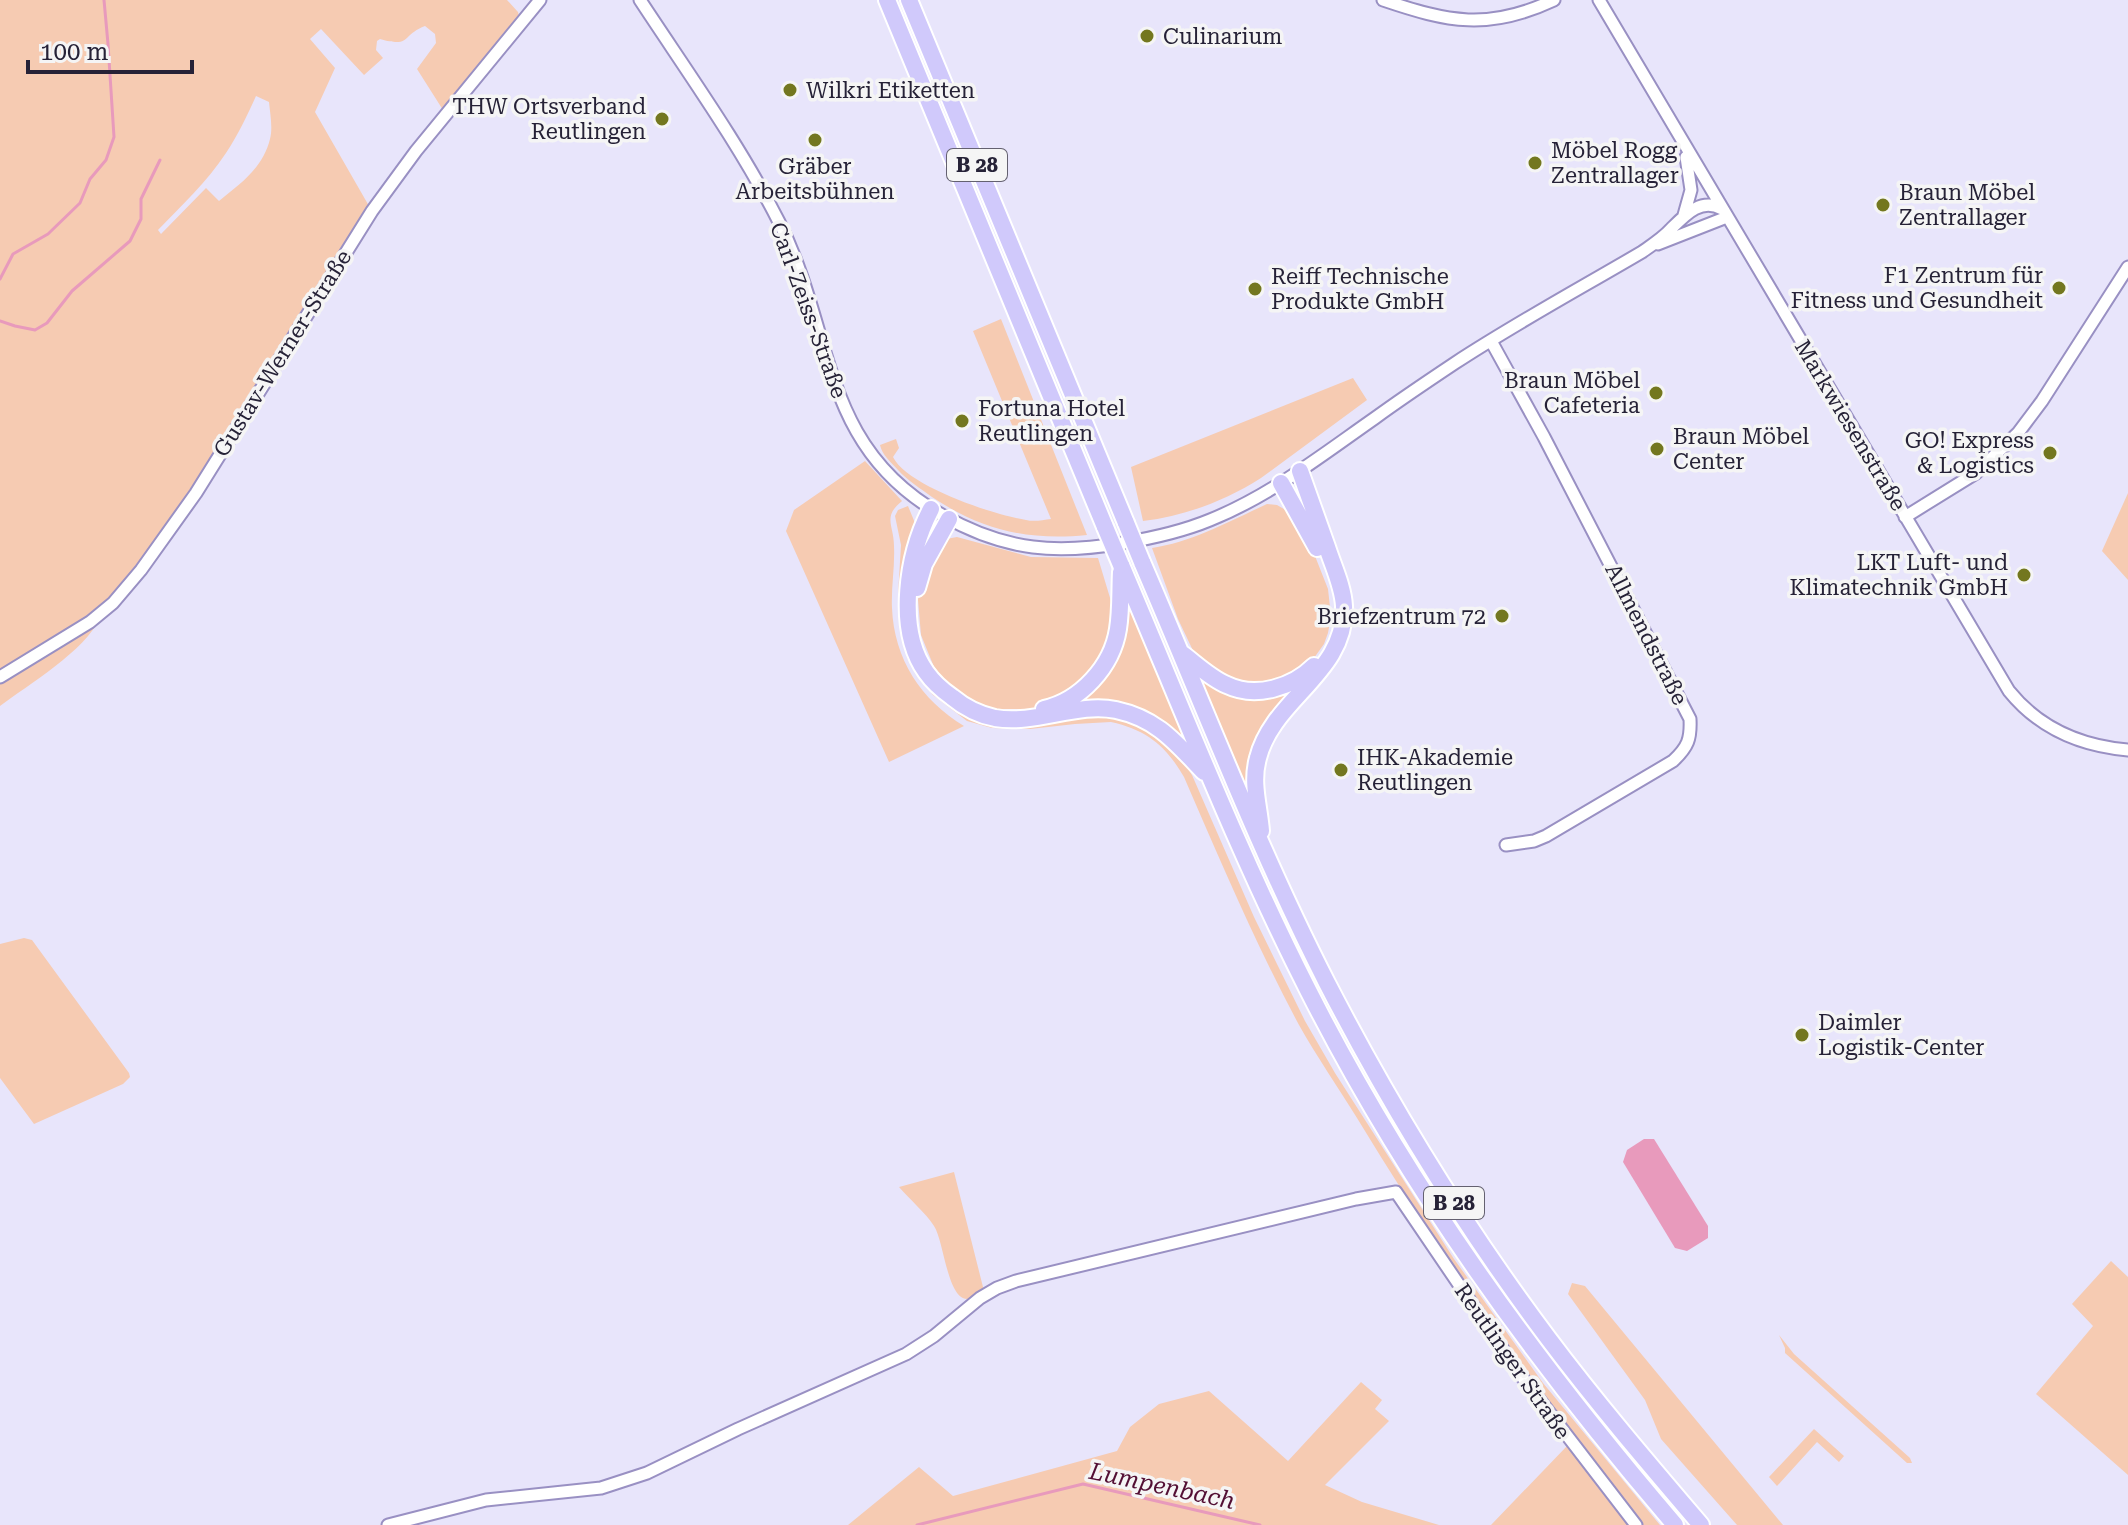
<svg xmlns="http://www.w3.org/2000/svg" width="2128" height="1525" font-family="'Roboto Serif',serif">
  <rect width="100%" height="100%" fill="#e8e5fb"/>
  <path fill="#f6cbb2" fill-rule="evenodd" d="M0 0H507L518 12 520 19 443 110 417 69 436 43 435 34 425 26C401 35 412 48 380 39L377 41 376 50 383 58 364 75 321 29 310 39 335 68 315 112 369 206 193 490 137 567 100 608 73 628 0 672ZM256 96 269 102C270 113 273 128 270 139 263 168 240 184 219 201L206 188 161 234 158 230C182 205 207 182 226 153 238 135 247 116 256 96Z
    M1001 319 1087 535C1028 541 981 530 932 497 920 488 908 481 898 470 891 462 882 455 880 445L896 439 899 448 893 457C907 486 994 515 1026 520 1034 522 1043 520 1051 519L973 331Z
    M1353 378 1367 400 1261 478C1225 501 1185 516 1143 521L1131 467Z
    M865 461 902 501C882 517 894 525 894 546 895 567 891 588 892 608 894 659 921 700 964 726L889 762 786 531 794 510Z
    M2128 493V580L2102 551Z
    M1267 504 1277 505 1289 512 1305 537 1315 556 1328 589 1331 616 1328 633 1324 644 1309 665 1267 686 1229 682 1197 659 1178 619 1152 548C1192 542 1230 521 1267 504Z
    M908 506 915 523 907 562 908 639 973 715 1114 716 1142 725 1178 753 1192 775 1254 917 1305 1021 1335 1073 1454 1259 1543 1383 1660 1525H1643C1539 1395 1443 1260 1357 1118 1338 1087 1317 1057 1299 1025 1256 945 1220 860 1184 777 1166 746 1147 730 1111 722L1075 724 1030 729 992 728 967 721 933 695 914 671 907 657 900 623 898 595 901 545 895 516 898 510Z
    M957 537 1031 557 1098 558 1114 611 1112 632 1096 670 1051 704 1034 709H996L978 703 961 695 946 682 934 667 921 635 918 600 921 583 946 539Z
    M1125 594 1188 747 1179 739 1080 705 1078 700 1088 693Z
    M99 619C86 650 28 685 0 706V681Z
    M1197 672 1208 681 1288 689 1292 693C1255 731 1245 753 1249 806Z
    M24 938 32 940 129 1073 130 1077 123 1084 34 1124 0 1078V944Z
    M954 1172 984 1291C979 1294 973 1299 967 1299 947 1298 944 1241 934 1226 925 1212 910 1200 899 1187Z
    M2111 1261 2128 1277V1475L2036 1394 2093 1326 2072 1304Z
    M1572 1283 1585 1286 1783 1525H1737L1661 1439 1645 1400 1568 1294Z
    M1779 1335 1794 1354 1910 1458 1912 1463H1907L1785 1353V1348Z
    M1361 1382 1382 1400 1375 1409 1389 1421 1325 1485 1362 1502 1439 1525H848L919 1467 953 1496 1117 1451 1130 1427 1159 1404 1209 1391 1288 1461Z
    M1814 1429 1844 1456 1839 1462 1817 1442 1777 1486 1769 1477Z
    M1567 1446 1630 1525H1491Z"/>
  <path fill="#e89abc" d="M1644 1139H1654L1708 1226V1238L1687 1251 1675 1248 1623 1162 1627 1150Z"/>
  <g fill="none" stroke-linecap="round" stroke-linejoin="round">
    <path stroke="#e89abc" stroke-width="3" d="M0 279 13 254 48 234 80 203 90 179 106 160 114 137 108 44 104 0
      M0 321 15 326 35 330 47 323 72 291 130 241 141 219V199L160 160
      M917 1525 1083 1484 1260 1525"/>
    <defs>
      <path id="minor" d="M640 0C688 73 740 145 779 222 835 332 819 446 942 515 970 531 1001 543 1033 547 1063 551 1093 548 1123 543 1153 538 1181 532 1210 520 1270 496 1322 455 1375 418 1401 399 1428 381 1455 363 1516 323 1579 289 1642 252 1652 245 1663 238 1671 229 1685 215 1701 197 1722 209
        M1383 0C1448 22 1488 31 1554 0
        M1599 0 2009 691C2039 728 2081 746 2128 750
        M1684 215 1691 190 1686 157
        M1658 244 1727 217
        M1491 341 1544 437 1690 719C1691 739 1688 747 1673 761L1546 836 1534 841 1506 845
        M1905 517 1976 473 2018 433 2042 401 2128 267
        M0 677 90 622 113 603 141 570 196 493 372 211 416 151 540 0
        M388 1525 486 1500 601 1488 647 1473 738 1429 906 1354 934 1336 980 1298 997 1288 1016 1281 1356 1199 1396 1192 1519 1373 1636 1525"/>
      <path id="highway" d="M887 0 1105 527
        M909 0 1126 523
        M1281 483 1317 548
        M931 509C908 553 895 628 926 672 933 682 942 690 952 697 964 707 980 715 995 718 1036 725 1077 702 1116 710 1158 719 1176 743 1204 772
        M1142 562C1203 703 1257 846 1327 983 1391 1107 1464 1226 1548 1338 1596 1402 1649 1464 1701 1525
        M1121 565C1182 708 1238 853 1309 992 1408 1187 1533 1359 1675 1525
        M917 588 924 564 949 519
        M1180 652C1195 663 1210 678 1227 685 1256 699 1293 687 1314 666
        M1044 709C1080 701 1112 667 1118 629 1121 611 1120 591 1121 572
        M1261 831C1259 806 1251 783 1258 758 1273 698 1347 673 1344 606 1343 586 1333 566 1327 547 1318 522 1309 496 1300 471"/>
    </defs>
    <use href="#minor" stroke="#9990c3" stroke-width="15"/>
    <use href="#highway" stroke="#fff" stroke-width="20"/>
    <use href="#minor" stroke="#fff" stroke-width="11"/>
    <use href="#highway" stroke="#d0c9fb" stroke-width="16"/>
    <defs>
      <path id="highway-bridge" d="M1126 523 1142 562
        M1105 527 1121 565"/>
    </defs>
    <use href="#highway-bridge" stroke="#fff" stroke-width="20" stroke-linecap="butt"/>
    <use href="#highway-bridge" stroke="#d0c9fb" stroke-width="16"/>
  </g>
  <g fill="#73771f" stroke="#f5f5f5" stroke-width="3">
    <circle cx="1147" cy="36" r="8"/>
    <circle cx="790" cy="90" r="8"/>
    <circle cx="662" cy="119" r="8"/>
    <circle cx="815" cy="140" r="8"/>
    <circle cx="1535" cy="163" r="8"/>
    <circle cx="1883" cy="205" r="8"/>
    <circle cx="2059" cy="288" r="8"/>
    <circle cx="1255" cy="289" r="8"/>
    <circle cx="1656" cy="393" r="8"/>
    <circle cx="962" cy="421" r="8"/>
    <circle cx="1657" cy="449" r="8"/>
    <circle cx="2050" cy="453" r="8"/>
    <circle cx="2024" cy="575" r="8"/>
    <circle cx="1502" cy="616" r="8"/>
    <circle cx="1341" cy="770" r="8"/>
    <circle cx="1802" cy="1035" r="8"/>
  </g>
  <g text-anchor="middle" stroke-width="7" stroke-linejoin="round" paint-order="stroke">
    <g fill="#f5f5f5" stroke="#646170" stroke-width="2">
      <rect x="947" y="149" width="60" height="32" rx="6"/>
      <rect x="1424" y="1187" width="60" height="32" rx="6"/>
    </g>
    <g font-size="20" font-weight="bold" fill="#262237">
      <text x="977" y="172">B 28</text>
      <text x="1454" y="1210">B 28</text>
    </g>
    <g font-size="22" fill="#262237" stroke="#f5f5f5" text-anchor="start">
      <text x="1163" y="44">Culinarium</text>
      <text x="806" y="98">Wilkri Etiketten</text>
      <text x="646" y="114" text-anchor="end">THW Ortsverband<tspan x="646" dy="25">Reutlingen</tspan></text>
      <text x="1551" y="158">Möbel Rogg<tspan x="1551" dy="25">Zentrallager</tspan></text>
      <text x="815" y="174" text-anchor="middle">Gräber<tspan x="815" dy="25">Arbeitsbühnen</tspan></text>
      <text x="1899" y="200">Braun Möbel<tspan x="1899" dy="25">Zentrallager</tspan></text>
      <text x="2043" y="283" text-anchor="end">F1 Zentrum für<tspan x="2043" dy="25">Fitness und Gesundheit</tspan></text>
      <text x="1271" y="284">Reiff Technische<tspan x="1271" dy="25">Produkte GmbH</tspan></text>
      <text x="1640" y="388" text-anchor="end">Braun Möbel<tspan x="1640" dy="25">Cafeteria</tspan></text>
      <text x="978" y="416">Fortuna Hotel<tspan x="978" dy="25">Reutlingen</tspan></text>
      <text x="1673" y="444">Braun Möbel<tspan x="1673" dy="25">Center</tspan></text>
      <text x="2034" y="448" text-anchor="end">GO! Express<tspan x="2034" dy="25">&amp; Logistics</tspan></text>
      <text x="2008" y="570" text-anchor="end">LKT Luft- und<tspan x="2008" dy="25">Klimatechnik GmbH</tspan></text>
      <text x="1486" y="624" text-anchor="end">Briefzentrum 72</text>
      <text x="1357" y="765">IHK-Akademie<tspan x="1357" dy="25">Reutlingen</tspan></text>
      <text x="1818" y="1030">Daimler<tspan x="1818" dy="25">Logistik-Center</tspan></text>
    </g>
    <g font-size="22" fill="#262237" stroke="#f5f5f5">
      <text transform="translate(809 310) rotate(70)" y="8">Carl-Zeiss-Straße</text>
      <text transform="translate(282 353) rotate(-58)" y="8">Gustav-Werner-Straße</text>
      <text transform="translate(1851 425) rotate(59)" y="8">Markwiesenstraße</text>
      <text transform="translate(1647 634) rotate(63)" y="8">Allmendstraße</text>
      <text transform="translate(1513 1361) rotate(55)" y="8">Reutlinger Straße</text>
    </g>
    <g font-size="24" font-style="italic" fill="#530f34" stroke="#f5f5f5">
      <text transform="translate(1162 1486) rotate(12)" y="8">Lumpenbach</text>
    </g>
  </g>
  <path d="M28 60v12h164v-12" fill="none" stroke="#262237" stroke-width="4"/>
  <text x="40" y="60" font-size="24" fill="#262237" stroke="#f5f5f5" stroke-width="6" paint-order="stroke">100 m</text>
</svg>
